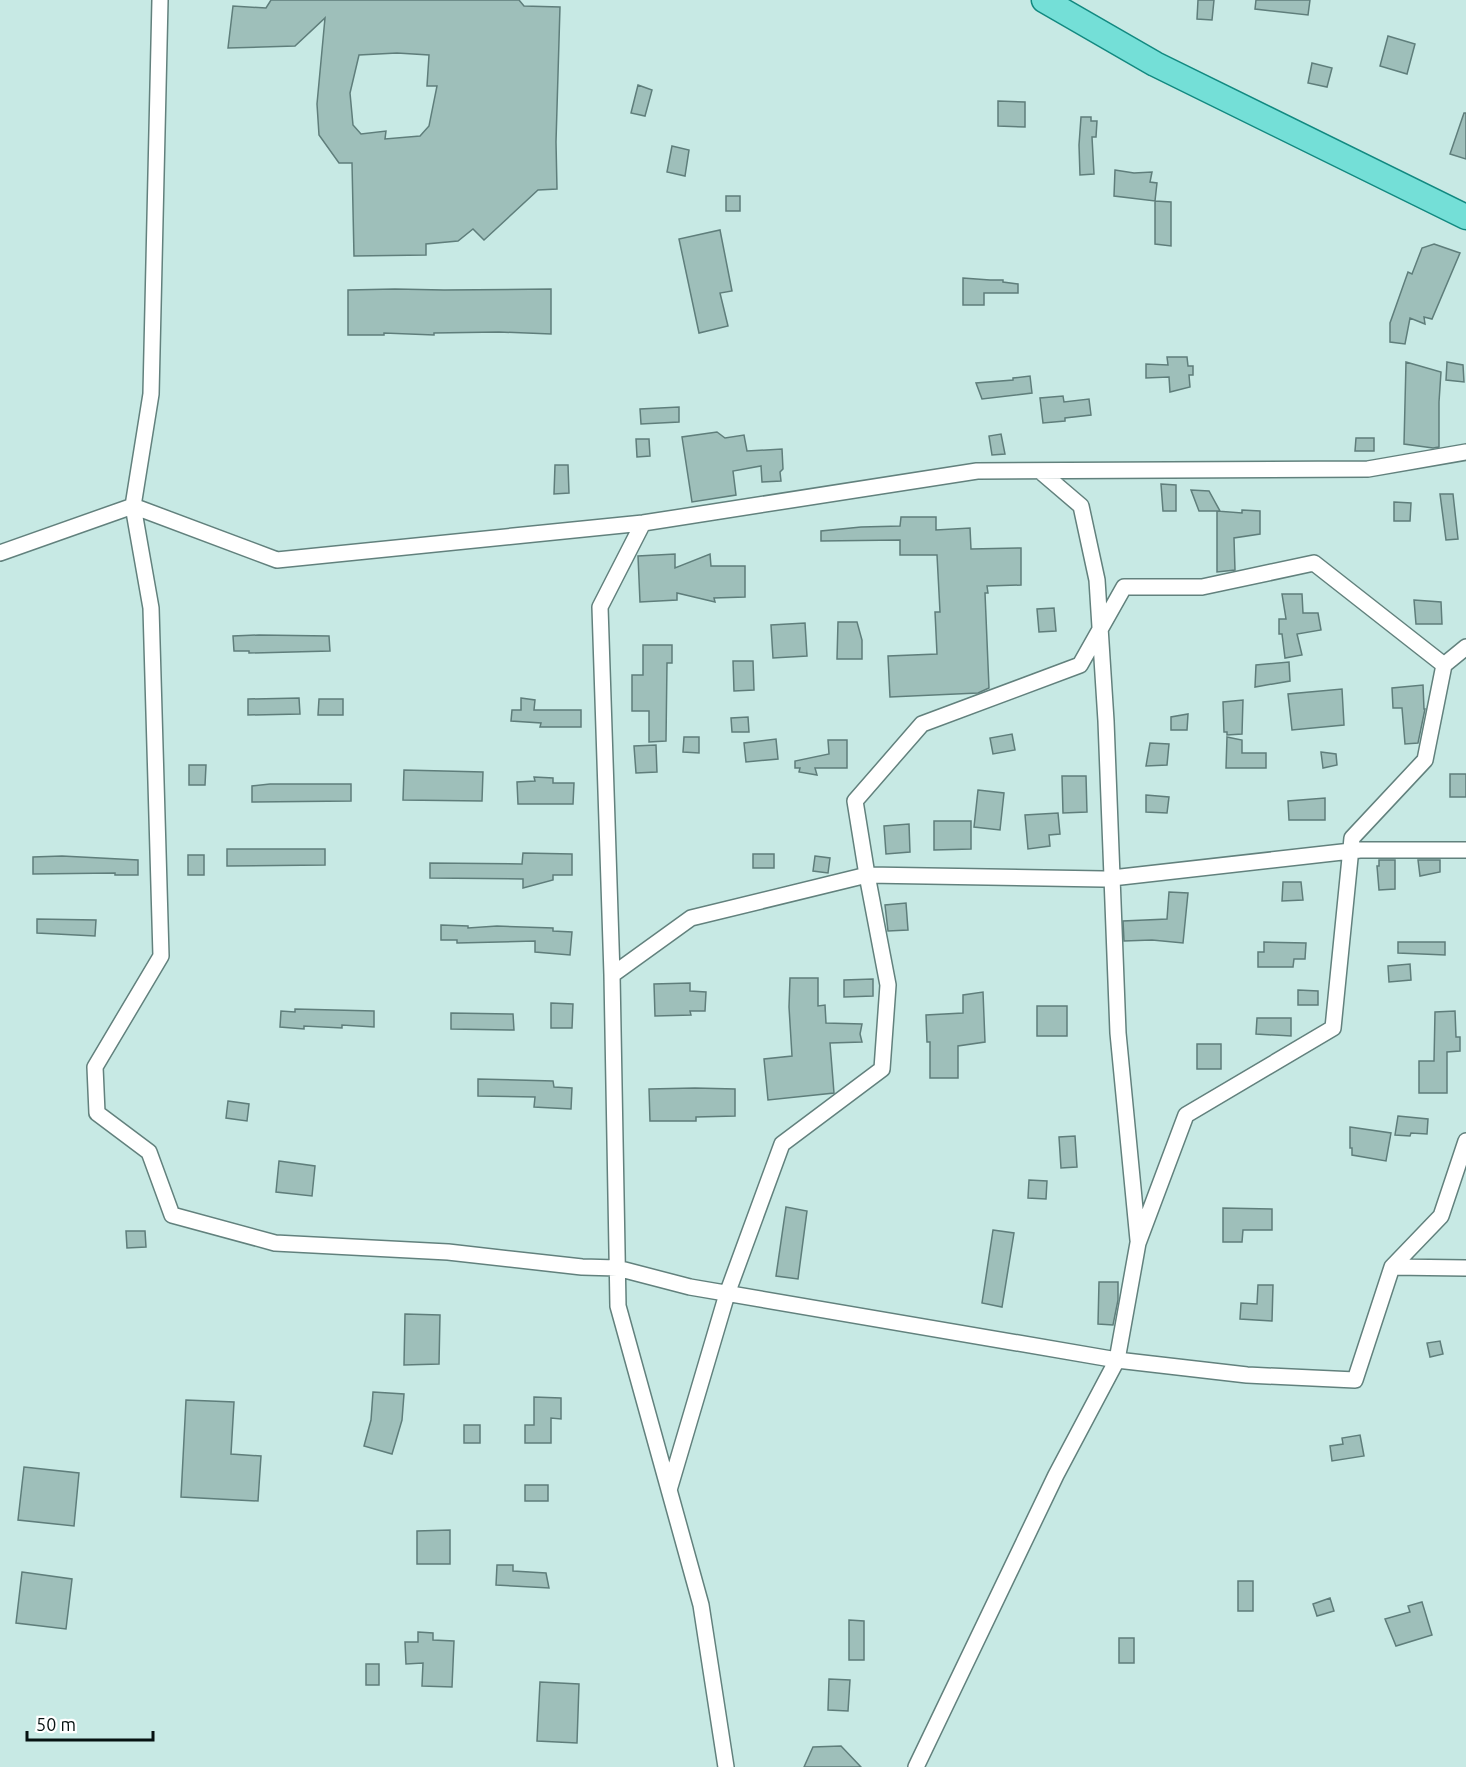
<svg xmlns="http://www.w3.org/2000/svg" width="1466" height="1767" font-family="Ubuntu,sans-serif">
  <rect width="100%" height="100%" fill="#c7e9e4"/>
  <path fill="#9ebfba" stroke="#5f7e7b" stroke-width="1.5" fill-rule="evenodd" d="M271 0H519L524 6 560 7 556 142 557 189 538 190 484 240 473 229 458 241 426 244V255L354 256 352 163H339L319 135 317 104 325 18 295 46 228 48 233 6 266 8ZM397 53 429 55 427 86H437L429 126 420 136 385 139 386 131 361 134 353 125 350 93 359 55Z
    M1198 0H1214L1212 20 1197 19Z
    M1256 0H1310L1308 15 1255 9Z
    M1388 36 1415 44 1407 74 1380 66Z
    M1312 63 1332 68 1327 87 1308 83Z
    M638 85 652 90 645 116 631 113Z
    M998 101 1025 102V127L998 126Z
    M1464 113H1466V159L1450 154Z
    M1081 117H1091V121H1097L1096 137H1092L1094 174 1080 175 1079 145Z
    M672 146 689 150 685 176 667 172Z
    M1115 170 1134 173 1152 172 1150 182 1157 183 1155 201 1114 196Z
    M726 196H740V211H726Z
    M1155 201 1171 202V246L1155 244Z
    M720 230 732 291 720 293 728 326 699 333 679 239Z
    M1434 244 1460 253 1432 319 1424 317 1425 324 1410 318 1405 344 1390 342V323L1408 272 1412 274 1422 248Z
    M963 278 990 280H1003V282L1018 284V293H984V305H963Z
    M395 289 444 290 551 289V334L499 332 434 333V335L384 333V335H348V290Z
    M1167 357H1187L1188 366H1193V375H1189L1190 387 1170 392 1169 377 1146 378V364L1168 365Z
    M1406 362 1441 372 1439 402V447L1433 448 1404 444Z
    M1447 362 1463 365 1464 382 1446 380Z
    M1030 376 1032 393 982 399 976 383 1013 380V378Z
    M1063 396 1064 402 1089 399 1091 415 1065 418V421L1043 423 1040 398Z
    M679 407V422L641 424 640 409Z
    M717 432 725 438 744 435 747 451 782 449 783 469 780 472 781 481 762 482 761 466 733 471 736 495 692 502 682 437Z
    M1001 434 1005 454 992 455 989 436Z
    M1356 438H1374V451H1355Z
    M636 439H649L650 456 637 457Z
    M555 465H568L569 493 554 494Z
    M1161 484 1176 485V511H1163Z
    M1191 490 1209 491 1220 511H1199Z
    M1440 494H1453L1458 539 1446 540Z
    M1394 502 1411 503 1410 521H1394Z
    M1242 510 1260 511V534L1234 538 1235 570 1217 572V511L1242 513Z
    M901 517H936V530L970 528 971 549 1021 548V585L987 586 988 593H985L989 688 978 693 890 697 888 656 937 654 935 612H940L937 555H900V540L821 541V531L861 527 900 526Z
    M675 554V568L710 554 711 566H745V597L714 598 715 602 677 593V600L640 602 638 556Z
    M1282 594H1302L1303 613H1318L1321 630 1297 634 1302 655 1285 658 1282 634H1279V619H1286Z
    M1414 600 1441 602 1442 624H1416Z
    M1054 608 1056 631 1039 632 1037 609Z
    M838 622H857L862 640V659H837Z
    M805 623 807 656 773 658 771 625Z
    M259 635 329 636 330 651 249 653V651H234L233 636Z
    M643 645H672V663H667L666 741 649 742V711H632V675H643Z
    M733 661H753L754 690 734 691Z
    M1289 662 1290 681 1255 687 1256 665Z
    M1423 685 1424 709H1425L1418 743 1405 744 1402 708H1393L1392 688Z
    M1342 689 1344 725 1292 730 1288 694Z
    M299 698 300 714 248 715V699Z
    M521 698 535 700 534 710H581V727H540L541 723 511 721 512 710H521Z
    M319 699H343V715H318Z
    M1243 700 1242 734 1227 735V732H1224L1223 702Z
    M1188 714 1187 730H1171V717Z
    M748 717 749 732H732L731 718Z
    M1012 734 1015 750 993 754 990 738Z
    M684 737H699V753L683 752Z
    M1227 737 1242 740V753H1266V768H1226Z
    M776 739 778 759 746 762 744 743Z
    M828 740H847V768H815L817 775 799 772 800 768H795V761L829 754Z
    M1150 743 1169 744 1167 765 1146 766Z
    M656 745 657 772 636 773 634 746Z
    M1321 752 1336 754 1337 765 1323 768Z
    M189 765H206L205 785H189Z
    M404 770 483 772 482 801 403 800Z
    M1450 774H1466V797H1450Z
    M1062 776H1086L1087 812 1063 813Z
    M534 777 553 778V783H574L573 804H518L517 782 535 781Z
    M270 784H351V801L252 802V786Z
    M978 790 1004 793 1000 830 974 827Z
    M1146 795 1169 797 1167 813 1146 812Z
    M1325 798V820H1289L1288 801Z
    M1058 813 1060 834 1049 835 1050 846 1028 849 1025 815Z
    M934 821H971V849L934 850Z
    M909 824 910 852 886 854 884 826Z
    M227 849H325V865L227 866Z
    M523 853 572 854V875H553V880L523 888V879L430 878V863L522 864Z
    M753 854H774V868H753Z
    M188 855H204V875H188Z
    M62 856 138 860V875H115V873L33 874V857Z
    M815 856 830 858 828 873 813 871Z
    M1379 860H1395V889L1379 890 1377 866H1379Z
    M1418 860H1440V872L1420 876Z
    M1283 882H1301L1303 900 1282 901Z
    M1169 892 1188 893 1183 943 1152 940 1124 941 1123 921 1167 919Z
    M906 903 908 930 888 931 885 905Z
    M37 919 96 920 95 936 37 933Z
    M441 925 468 926V928L497 926 553 928V931L572 932 570 955 535 952V941L457 943V940H441Z
    M1264 942 1306 943 1305 959H1294L1293 967H1258V952H1264Z
    M1398 942H1445V955L1398 953Z
    M1410 964 1411 980 1389 982 1388 966Z
    M790 978H818V1006L825 1005 826 1023 862 1024 860 1034 862 1042 830 1043 834 1093 768 1100 764 1059 792 1056 789 1007Z
    M873 979V996L844 997V980Z
    M690 983V991L706 992 705 1011H690L691 1015 655 1016 654 984Z
    M1298 990 1318 991V1005H1298Z
    M983 992 985 1042 958 1046V1078H930V1042H927L926 1015 963 1013V995Z
    M551 1003 573 1004 572 1028H551Z
    M1037 1006H1067V1036H1037Z
    M295 1009 374 1011V1027L342 1025V1028L304 1026V1029L280 1027 281 1011 295 1012Z
    M1455 1011 1456 1037H1460V1051L1447 1052V1093H1419V1061H1434L1435 1012Z
    M451 1013 513 1014 514 1030 451 1029Z
    M1257 1018H1291V1036L1256 1034Z
    M1197 1044H1221V1069H1197Z
    M478 1079 553 1081 554 1087 572 1088 571 1109 534 1107 535 1097 478 1096Z
    M695 1088 735 1089V1116L696 1117V1121H650L649 1089Z
    M228 1101 249 1104 247 1121 226 1118Z
    M1398 1116 1428 1119 1427 1134 1411 1133 1410 1136 1395 1135Z
    M1350 1127 1391 1133 1386 1161 1352 1155V1148H1350Z
    M1075 1136 1077 1167 1061 1168 1059 1137Z
    M279 1161 315 1166 312 1196 276 1192Z
    M1029 1180 1047 1181 1046 1199 1028 1198Z
    M786 1207 807 1211 798 1279 776 1276Z
    M1223 1208 1272 1209V1230H1243L1242 1242H1223Z
    M993 1230 1014 1233 1002 1307 982 1303Z
    M126 1231H145L146 1247 127 1248Z
    M1099 1282H1118V1300L1113 1325 1098 1324Z
    M1258 1285H1273L1272 1321 1240 1319 1241 1303 1257 1304Z
    M405 1314 440 1315 439 1364 404 1365Z
    M1440 1341 1443 1354 1430 1357 1427 1343Z
    M373 1392 404 1394 402 1420 392 1454 364 1446 371 1420Z
    M534 1397 561 1398V1419L551 1418V1443H525V1425H534Z
    M186 1400 234 1402 231 1454 261 1456 258 1501 181 1497Z
    M464 1425H480V1443H464Z
    M1360 1435 1364 1456 1332 1461 1330 1446 1343 1444 1342 1438Z
    M24 1467 79 1473 74 1526 18 1520Z
    M525 1485H548V1501H525Z
    M450 1530V1564H417V1531Z
    M497 1565H513V1571L546 1573 549 1588 496 1585Z
    M22 1572 72 1579 66 1629 16 1623Z
    M1238 1581H1253V1611H1238Z
    M1330 1598 1334 1611 1317 1616 1313 1604Z
    M1422 1602 1432 1635 1396 1646 1385 1619 1410 1612 1408 1606Z
    M849 1620 864 1621V1660H849Z
    M418 1632 433 1633V1640L454 1641 452 1687 422 1686 423 1663 406 1664 405 1642H418Z
    M1119 1638H1134V1663H1119Z
    M366 1664H379V1685H366Z
    M829 1679 850 1680 848 1711 828 1710Z
    M540 1682 579 1684 577 1743 537 1741Z
    M841 1746 861 1767H804L813 1747Z"/>
  <g fill="none" stroke-linecap="round" stroke-linejoin="round">
    <defs>
      <path id="street" d="M1040 471 1081 506 1097 580 1106 721 1118 1033 1138 1240
        M133 506 151 608 161 956 95 1067 97 1113 149 1152 172 1215 275 1243 448 1252 582 1267 617 1268 690 1287 1117 1360 1247 1375 1355 1380 1392 1267 1441 1216 1466 1141
        M133 506 277 560 643 523 977 471 1368 469 1466 452
        M0 553 133 506 151 394 160 0
        M612 975 600 607 643 523
        M1392 1267 1466 1268
        M669 1490 727 1294 782 1144 882 1069 888 985 867 875 855 801 922 724 1080 665 1124 587H1202L1314 563 1444 665
        M726 1767 701 1605 618 1306 612 975 691 918 867 875 1103 879 1360 850H1466
        M916 1767 1056 1475 1117 1360 1138 1243 1186 1115 1333 1028 1352 838 1425 760 1444 665 1466 647"/>
      <path id="primary" d="M1044 0 1155 64 1466 217"/>
    </defs>
    <use href="#street" stroke="#62817d" stroke-width="18"/>
    <use href="#primary" stroke="#128980" stroke-width="27"/>
    <use href="#street" stroke="#fff" stroke-width="15"/>
    <use href="#primary" stroke="#74dfd7" stroke-width="24"/>
  </g>
  <path d="M27 1731v9h126v-9" fill="none" stroke="#061211" stroke-width="3"/>
  <text x="36" y="1731" font-size="18" fill="#061211" stroke="#ffffff" stroke-width="4.5" paint-order="stroke">50 m</text>
</svg>
